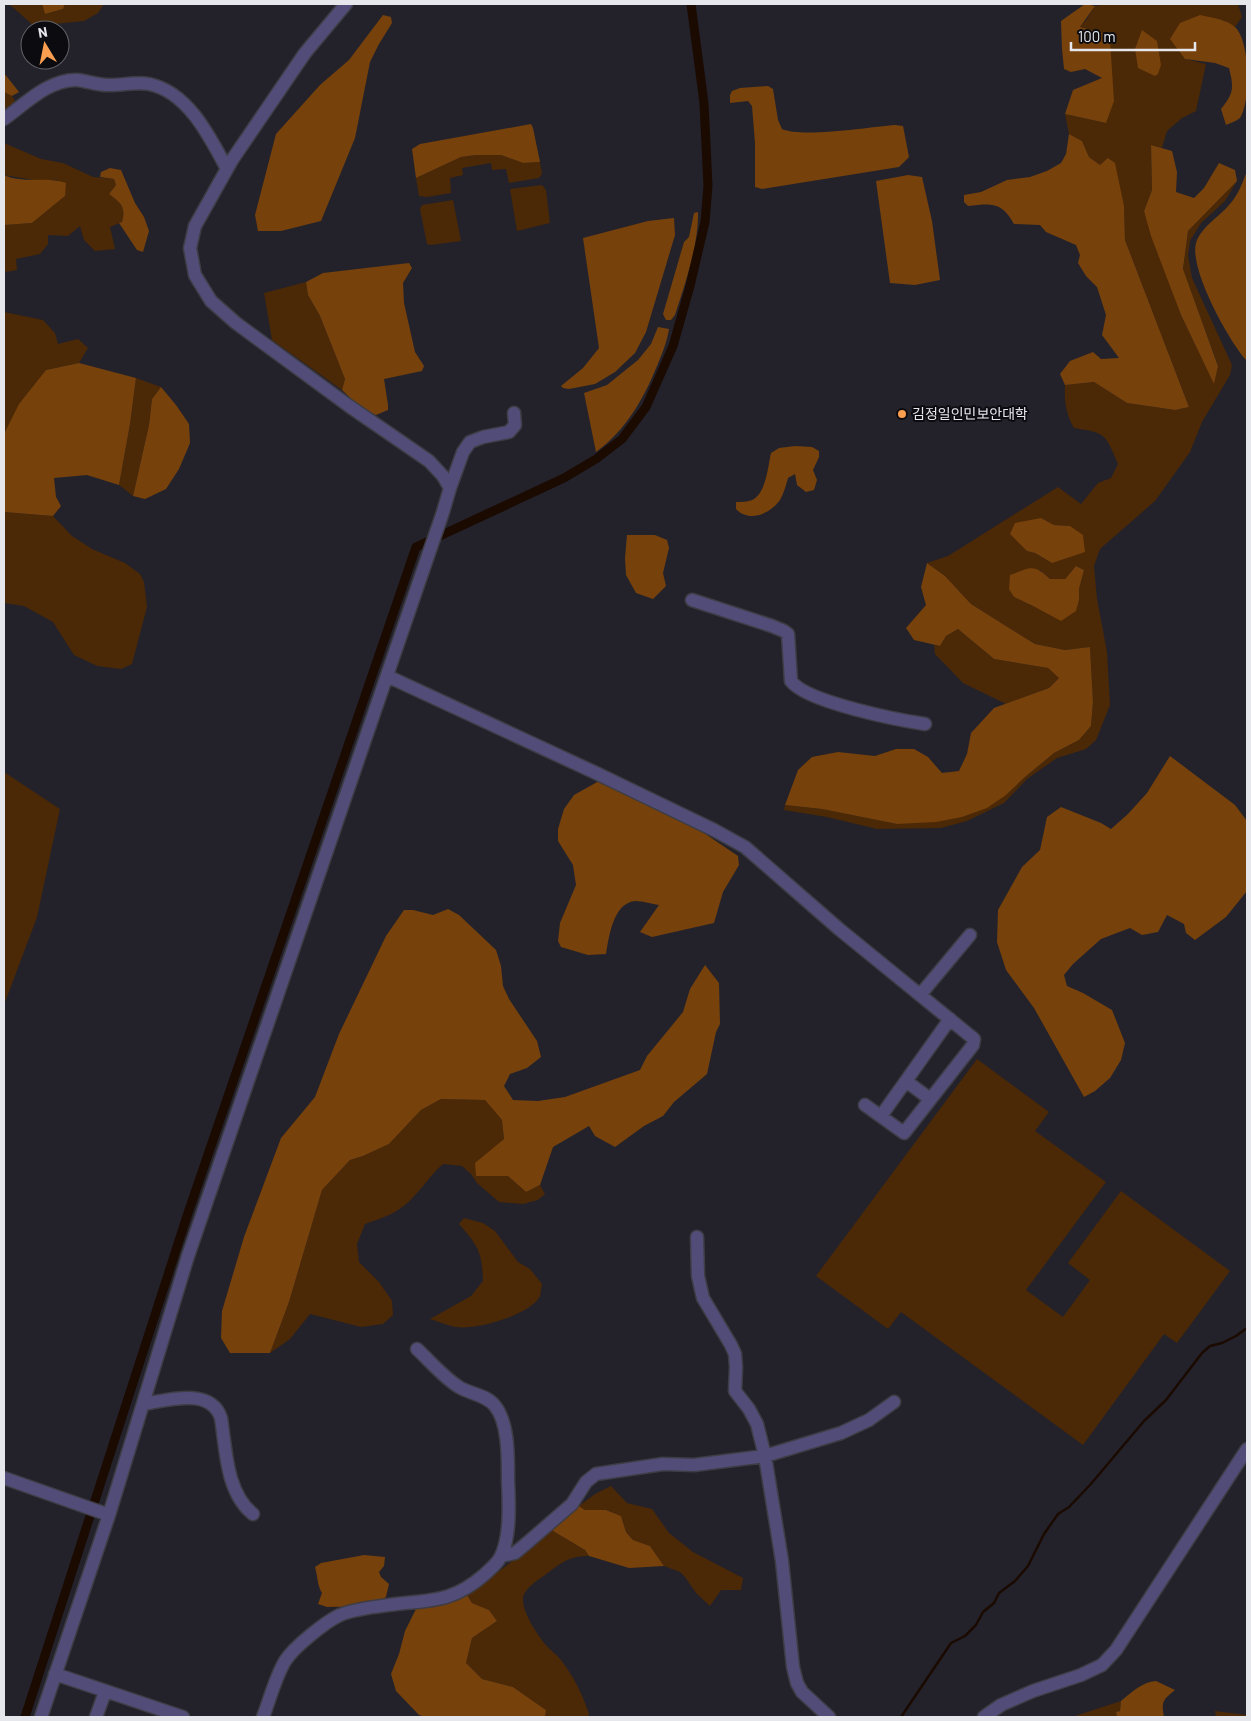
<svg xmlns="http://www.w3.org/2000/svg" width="1251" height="1721" font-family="Barlow,'Noto Sans KR',sans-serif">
  <rect width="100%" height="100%" fill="#23222b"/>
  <path fill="#4b2806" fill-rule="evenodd" d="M9 4H42L45 14 63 9 65 4H104L98 13 84 21 34 26Z
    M1108 4H1238L1242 17 1235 27 1223 20 1185 59 1206 64 1196 111 1182 118 1167 131 1162 148 1151 145 1152 190 1144 211 1181 315 1214 383 1218 365 1183 270 1188 231 1237 181 1225 201 1201 223 1190 241 1188 255 1192 278 1232 365 1230 375 1202 422 1190 452 1155 501 1100 549 1094 566 1097 599 1107 652 1110 705 1096 740 1086 749 1057 758 1027 779 1004 803 967 821 941 828 877 829 827 817 784 810 785 805 822 809 897 824 1006 795 1025 777 1054 753 1079 740 1091 726 1093 702 1090 647 1065 650 1035 644 971 604 945 576 927 563 948 556 1058 487 1081 504 1098 483 1111 478 1118 464C1105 434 1107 433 1074 428 1066 414 1064 401 1065 385L1094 382 1127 403 1175 410 1189 407 1125 240 1124 206 1100 165 1089 157 1082 141 1069 134 1065 114 1106 123 1103 33 1080 27 1087 19 1095 6ZM1041 518 1054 525 1070 526 1052 563 1035 553 1027 551ZM1076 566 1084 570 1079 589V600L1035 607 1014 597 1040 570 1050 579H1065Z
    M4 92 12 96 16 103 4 114Z
    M4 143 41 159 63 163 93 177 114 179 116 185 109 194C121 203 126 207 122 222L110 227 115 249 95 251 84 240 80 226 68 236 48 235V244L40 254 16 259 17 270 6 272 4 269V225L32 223 65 196 57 180H34L4 175Z
    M476 155H501L523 163 540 162 542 174 539 178 509 183 506 169 492 170 491 163 462 168 463 175 450 178 451 193 427 197 419 196 416 178 461 157Z
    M542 185 546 190 550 223 517 231 510 189Z
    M453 200 461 241 431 245 427 244 420 209 422 205Z
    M306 282 308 295 320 316 345 379 342 390 272 340 264 293Z
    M4 312 43 320 55 333 58 344 78 339 88 348 79 363 46 370 4 434Z
    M136 378 161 387 152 399 149 425 133 496 119 485 130 424Z
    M4 512 53 516 72 536 92 549 125 563 140 574 144 582 147 607 132 664 121 669 97 666 74 655 53 622 24 606 4 603Z
    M958 629 994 659 1048 668 1059 678 1049 688 1006 704 963 683 935 654 934 645 940 646 946 636Z
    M4 772 60 809 37 917 4 1005Z
    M977 1059 1049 1112 1035 1131 1106 1182 1026 1290 1063 1317 1090 1280 1068 1263 1121 1191 1230 1271 1177 1343 1164 1334 1083 1445 901 1312 888 1329 816 1276Z
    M441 1099 485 1100 502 1120 504 1139 493 1149 508 1176 526 1192 540 1185 545 1194 538 1200 523 1204 499 1202 477 1183 471 1174 462 1166 443 1164C427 1178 416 1199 398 1210 389 1216 376 1220 365 1224L357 1244 359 1262 379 1282 392 1301 393 1315 383 1324 361 1327 310 1314 290 1339 270 1353 289 1302 322 1190 350 1160 363 1156 389 1144 421 1110Z
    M464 1218 483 1223 495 1231 518 1262 530 1269 542 1284C541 1287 541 1293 540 1296 531 1315 476 1330 456 1327 448 1326 438 1321 430 1319L471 1296 483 1281C482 1251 478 1246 459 1224Z
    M611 1486 627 1503 652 1509 669 1533 693 1552 743 1578 741 1590H721L710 1606 696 1593 685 1577 680 1572 664 1566 650 1546 633 1540 626 1532 621 1516 606 1510H585L579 1506 595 1494Z
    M548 1528 585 1550 589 1556C569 1556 561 1563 545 1575 538 1580 522 1590 523 1600 523 1613 537 1634 545 1644 550 1650 556 1654 561 1660 574 1677 583 1695 589 1714L588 1717H545L546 1710 513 1687 482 1679 466 1663 472 1638 497 1621 489 1610 472 1603 465 1592 497 1573 529 1548Z
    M1121 1701 1120 1711 1116 1712 1117 1717H1072Z
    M1215 1711 1247 1715V1717H1216Z"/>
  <path fill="#76410b" d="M42 4H65L63 9 45 14Z
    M1085 4 1095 6 1080 27 1103 33 1110 40 1114 101 1106 123 1065 114 1073 90 1102 78 1085 69 1071 72 1064 69 1062 49 1061 21Z
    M383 15 391 17 392 23 379 44 370 62 355 138 321 221 281 231H258L255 215 276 134 320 85 349 60Z
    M1200 15C1212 18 1227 19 1236 28 1250 43 1251 101 1240 118 1237 121 1230 123 1226 125L1221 109C1234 93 1234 88 1229 68L1215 63 1185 59 1170 39 1180 23Z
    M1142 30 1157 41 1161 65 1158 74 1155 76 1138 68 1135 49Z
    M4 73 19 92 12 96 4 92Z
    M768 86 773 89 778 120 782 129C802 138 870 127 895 125L903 126 909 157 899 167 762 189 755 187V143L752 106 748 101 730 103V95L732 91 740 88Z
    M531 124 533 128 540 162 523 163 501 155H476L461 157 416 178 412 149 420 144Z
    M1069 134 1082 141 1089 157 1100 165 1108 158 1115 163 1124 206 1125 240 1189 407 1175 410 1127 403 1094 382 1065 385 1060 374 1070 361 1093 352 1101 359 1119 358 1102 335 1106 315 1097 287 1086 276 1078 263 1080 255 1076 245 1046 232 1040 225 1014 224C1002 202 992 203 968 206L964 202V195L981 192 1007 180 1030 177 1047 171 1061 163 1066 154Z
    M1151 145 1172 151 1177 172 1176 192 1194 198 1204 188 1219 163 1235 170 1237 181 1188 231 1183 269 1218 366 1214 384 1181 315 1151 236 1144 211 1152 190Z
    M110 168 121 170 135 203 144 217 149 231 143 252 137 250 119 223 122 222C126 207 121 203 109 194L116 185 114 179 100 177 101 172Z
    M1247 171V361C1229 342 1189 269 1196 243 1201 227 1219 217 1229 205 1237 197 1243 182 1247 171Z
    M4 175C23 184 47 176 66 183L65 196 32 223 4 225Z
    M908 175 922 177 932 221 940 280 915 285 890 283 876 181Z
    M698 212C699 244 685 284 675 315L671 320H666L663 314 684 242 689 237 694 213Z
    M674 218 675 235 646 332 635 353 615 372 595 384 569 389 563 388 561 386 583 368 599 348 583 238 648 221Z
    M409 263 412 268 403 283 404 303 415 352 424 366 422 371 384 379 388 405V410L376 415 362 409 342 390 345 379 320 316 308 295 306 282 323 273Z
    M658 327 669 329C667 342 662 354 657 366 643 400 626 430 596 452L584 393 607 385 638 360 651 344Z
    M79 363 136 378 130 424 119 485 87 475 54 478 56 497 61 506 53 516 4 512V434L19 404 46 370Z
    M161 387 176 405 189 424 190 443 179 469 166 489 145 499 133 496 149 425 152 399Z
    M795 446 812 447 819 451V457L813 470 817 480 814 490 806 492 797 485 795 474 788 478C786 485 784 493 780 500 770 514 749 523 736 509V502C741 502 747 502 752 500 766 494 768 466 771 453L779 448Z
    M1041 518 1054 525 1070 526 1083 535 1085 552 1052 563 1035 553 1027 551 1010 534 1015 523Z
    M627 535H655L667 540 669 548 663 573 666 586 653 599 636 593 626 575 625 558Z
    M927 563 945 576 971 604 1035 644 1065 650 1090 647 1093 702 1091 726 1079 740 1054 753 1025 777 1006 795 987 808 962 817 936 822 897 824 822 809 785 805 798 770 812 757 838 752 875 756 896 749H914L928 757 942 773 959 771 967 754 971 733 994 708 1049 688 1059 678 1048 668 994 659 958 629 946 636 940 646 914 640 906 628 926 605 921 587Z
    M1076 566 1084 570 1079 589V600L1076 611 1061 621 1035 607 1014 597 1009 589 1010 575C1030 568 1033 563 1050 579H1065Z
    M1170 756 1235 805 1247 821V891L1226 917 1195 940 1186 933 1184 924 1167 915 1158 932 1142 935 1130 928 1101 939 1073 964 1064 975 1067 986 1083 993 1112 1010 1125 1043 1121 1060 1110 1078 1095 1091 1084 1097 1034 1008 1006 970 997 942 998 910 1022 867 1040 850 1047 817 1061 807 1101 823 1111 829 1128 814 1147 793Z
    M599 781 704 833 738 856 739 865 723 892 714 923 652 937 640 932 659 905C652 904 643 901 635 901 613 903 609 937 606 954L588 955 561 947 558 941 560 923 576 885 573 865 558 841V829L564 809 574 795Z
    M448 909 459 915 496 950 501 966 503 986 509 999 537 1041 541 1057 527 1068 510 1074 504 1086 513 1100 538 1101 565 1097 640 1070 647 1056 683 1012 690 989 705 965 719 983 720 1024 716 1032 707 1074 674 1102 663 1116 644 1126 615 1147 595 1136 589 1126 553 1147 540 1185 526 1192 508 1176H476L475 1163 504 1139 502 1120 485 1100 441 1099 421 1110 389 1144 363 1156 350 1160 322 1190 289 1302 270 1353H230L221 1338 222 1311 244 1237 281 1138 315 1097 339 1034 386 936 404 910H413L433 915Z
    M579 1506 585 1510H606L621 1516 626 1532 633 1540 650 1546 664 1566 629 1568 589 1556 585 1550 548 1528 556 1520Z
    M364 1555 385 1557 384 1566 379 1572 381 1577 389 1584 386 1597 372 1606 327 1607 318 1604 322 1593C317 1585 318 1577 315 1567L321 1563Z
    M465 1592 472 1603 489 1610 497 1621 472 1638 466 1663 482 1679 513 1687 546 1710 545 1717H425L419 1715 396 1691 391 1674 399 1654 405 1631 418 1605Z
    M1156 1681 1175 1690C1163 1700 1161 1701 1164 1717H1117L1116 1712 1120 1711 1121 1701C1132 1692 1142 1682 1156 1681Z"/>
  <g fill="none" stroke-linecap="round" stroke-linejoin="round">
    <path stroke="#1b0a00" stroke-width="2.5" d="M901 1717 951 1643 965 1636 976 1625 983 1612 994 1603 999 1593 1015 1581 1028 1566 1044 1534 1058 1514 1069 1507 1090 1485 1144 1421 1166 1400 1202 1353 1210 1346 1222 1343 1236 1336 1247 1328"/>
    <path stroke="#1b0a00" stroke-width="9" d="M25 1717 187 1216 416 547 564 478 596 459 622 439 646 407 673 346 690 286 705 222 708 186 704 103 691 4"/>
    <defs>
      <path id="minor" d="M4 119C25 104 49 79 77 80 87 81 97 85 107 85 121 86 135 81 149 84 188 92 210 137 227 169
        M450 488 463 452 470 442 483 437 509 432 515 425 514 413
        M692 600 772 626 784 631 788 634 791 681C806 702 898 720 925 724
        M387 676 596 773 714 830 745 847 839 929 974 1039 973 1045 904 1133 865 1105
        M920 995 970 935
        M906 1081 930 1099
        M881 1116 950 1019
        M697 1237 698 1276 703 1298 731 1345 735 1354 736 1367 735 1391 749 1409 757 1424 765 1456 782 1561 793 1667 797 1683 802 1692 829 1717
        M143 1404C168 1400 211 1387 221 1418 226 1449 226 1493 253 1514
        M4 1478 109 1515
        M501 1556 515 1553 527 1543 572 1504 586 1482 596 1474 663 1464 694 1465 765 1456 841 1433 869 1420 894 1402
        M55 1674 183 1717
        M41 1717 109 1515 188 1256 443 512 450 488 443 476 429 461 349 406 236 323 211 301 195 275 190 248 195 226 232 160 305 53 346 4
        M96 1717 105 1692
        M263 1717C270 1699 275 1678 285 1661 294 1647 325 1622 340 1615 352 1609 382 1606 396 1604 434 1600 454 1601 484 1575 489 1570 496 1565 500 1558 511 1538 509 1502 508 1480 508 1459 509 1423 495 1406 487 1395 470 1394 459 1387 443 1377 430 1361 417 1349
        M984 1717 1001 1705 1033 1691 1081 1675 1102 1665 1116 1650 1247 1449"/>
    </defs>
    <use href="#minor" stroke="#3e3d46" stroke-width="15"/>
    <use href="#minor" stroke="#524d78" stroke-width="12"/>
  </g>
  <circle fill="#fb9e50" stroke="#0c0c10" stroke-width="2" cx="902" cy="414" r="5"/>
  <g text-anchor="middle" stroke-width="4" stroke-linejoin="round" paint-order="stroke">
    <g font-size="14" fill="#e6e6ed" stroke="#0c0c10" text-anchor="start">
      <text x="912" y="419">김정일인민보안대학</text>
    </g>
  </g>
  <rect width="1251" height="1721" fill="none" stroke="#e6e6ed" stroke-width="10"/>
  <g transform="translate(45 45) rotate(350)"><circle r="24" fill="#0c0c10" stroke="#636368"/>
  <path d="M0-4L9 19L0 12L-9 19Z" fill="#fb9e50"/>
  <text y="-8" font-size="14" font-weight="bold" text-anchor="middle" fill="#e6e6ed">N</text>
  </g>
  <path d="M1071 42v8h124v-8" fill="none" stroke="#e6e6ed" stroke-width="2.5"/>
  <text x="1078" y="42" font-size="15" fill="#e6e6ed" stroke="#0c0c10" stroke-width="4" paint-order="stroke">100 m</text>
</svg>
